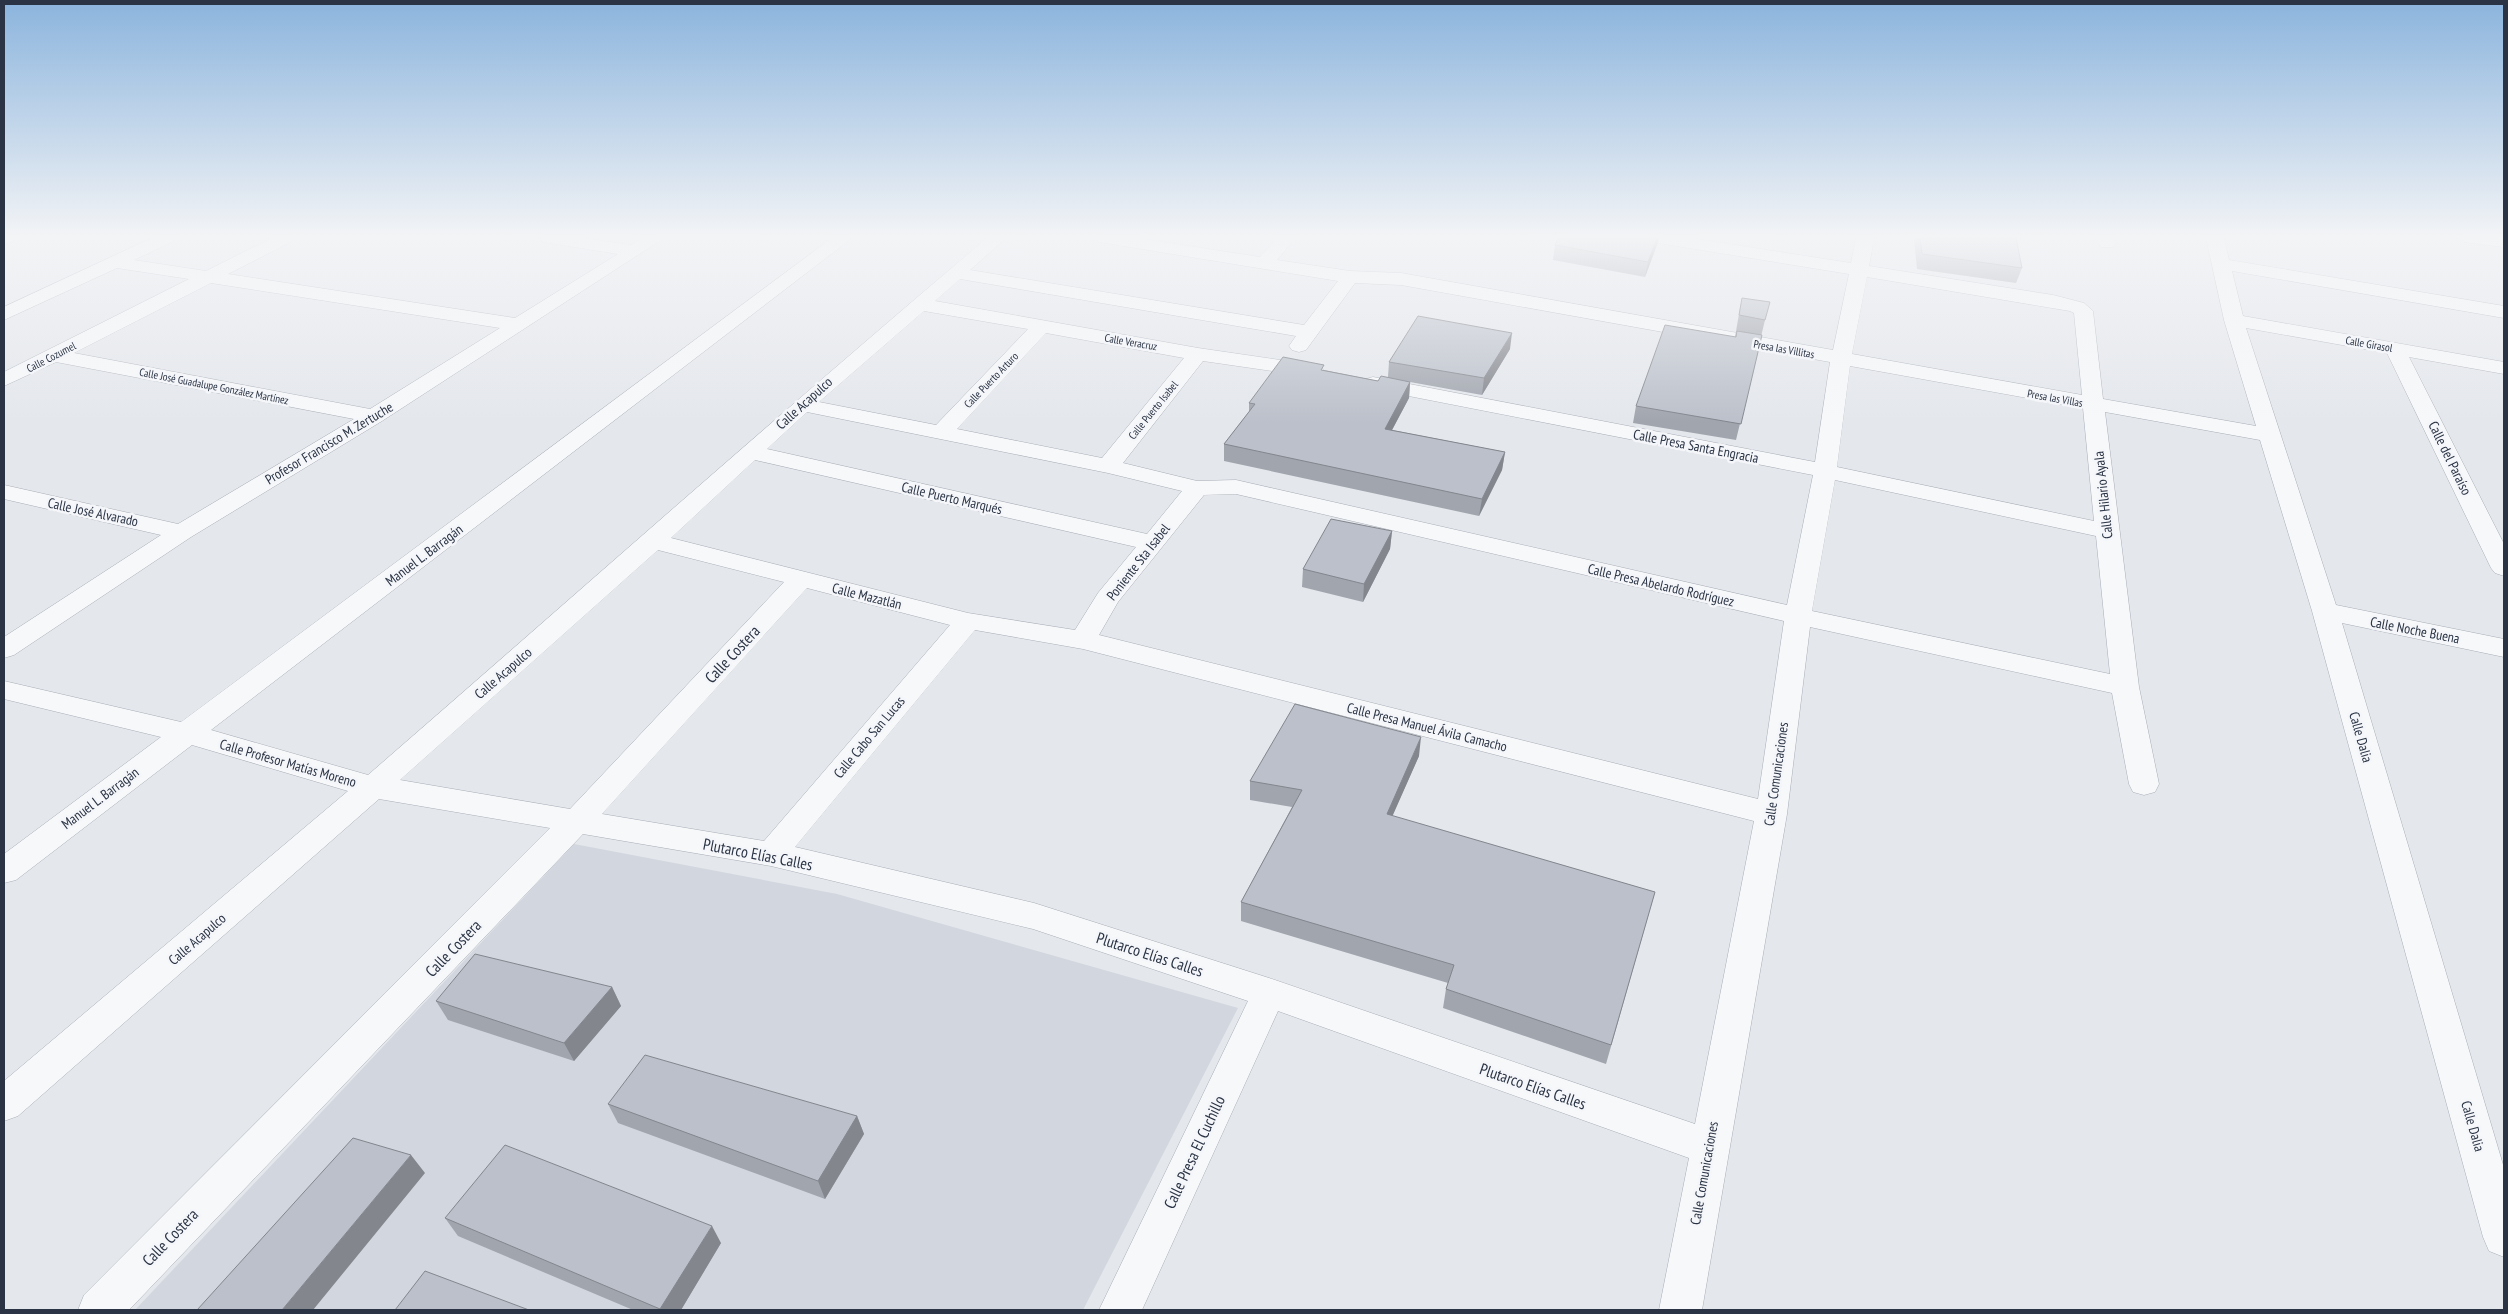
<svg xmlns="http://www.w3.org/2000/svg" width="2508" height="1314" font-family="'PT Sans Narrow',sans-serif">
  <rect width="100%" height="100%" fill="#e4e7ec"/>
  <path fill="#d2d6de" d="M574 844 837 894 1238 1008 1083 1310H135Z"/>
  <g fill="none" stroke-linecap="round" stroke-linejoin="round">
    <defs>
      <path id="minor" d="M4 238H15L12 242 4 244Z
        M152 238H175L172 242 134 260 206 271 272 238H294L291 242 228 274 515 318 618 254 549 243 543 242 540 238H582L631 245 643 238H664L382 421 191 537 14 655 4 658V637L161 535 4 499V485L178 524 354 419 56 362 4 386V372L189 279 117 268 4 320V307ZM211 283 500 328 370 409 74 353Z
        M832 238H852L211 730 368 775C574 596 779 414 987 238H1006L970 270 1304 325 1338 281 1105 243 1099 242 1096 238H1137L1260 257 1277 238H1295L1277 260 1350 271 1401 273 1833 350 1849 274 1658 243 1652 242 1649 238H1690L1851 263 1856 238H1874L1869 266 2053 295 2084 303 2093 311 2103 399 2256 426 2224 320 2206 238H2224L2229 260 2504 306V318L2232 271 2243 316 2504 362V374L2409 357 2504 544V576L2495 573 2491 568 2387 353 2246 328 2336 605 2504 639V657L2342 623 2504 1168V1257L2489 1251 2483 1237 2312 611 2260 440 2105 412 2139 687 2159 784 2155 792 2144 795 2133 792 2129 784 2112 693 1810 627 1787 814 1702 1310H1659L1689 1158 1278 1011 1142 1310H1099L1248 1001 1033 929 771 866 583 834 129 1310H78L84 1295 550 828 379 799 18 1116 4 1121V1081L348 791 192 745 16 880 4 883V854L161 737 4 699V681L181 722ZM1867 277 2070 311 2074 313 2082 395 1852 354ZM960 279 1296 336 1289 346 1292 350 1299 352 1306 350 1355 283 1401 285 1830 362 1815 462 1373 377 1366 379 1363 383 1366 387 1373 389 1813 475 1787 605 1236 480 1197 481 1123 463 1203 361 1314 377 1321 375 1324 371 1321 367 1314 365 1198 348 935 301ZM924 311 1028 329 936 425 819 402ZM1046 333 1184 358 1102 458 957 429ZM1850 366 2083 408 2094 521 1837 467ZM807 412 1108 473 1182 491 1147 534 767 449ZM755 460 1136 547 1098 593 1075 630 968 613 671 538ZM1835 480 2096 536 2110 674 1812 611ZM1236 494 1784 621 1758 799 1099 635 1118 602 1204 495ZM658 550 784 582 570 809 400 780ZM807 588 950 625 764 841 602 814ZM975 630 1083 649 1754 821 1695 1124 1269 978 1034 903 795 847Z
        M2095 238H2113L2116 243 2113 247H2101Z"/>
      <path id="major" d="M2461 238H2504V247L2464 242Z"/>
    </defs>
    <use href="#minor" stroke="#a9aeb7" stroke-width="1"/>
    <use href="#major" stroke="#a3abb8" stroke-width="1"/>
    <use href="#minor" fill="#f7f8fa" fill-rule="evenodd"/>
    <use href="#major" fill="#fff" fill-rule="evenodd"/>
  </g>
  <path fill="#a1a5ae" d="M1914 238H2016L2022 268 2016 283 1917 269Z
    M1555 245H1657L1645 277 1553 260Z
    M1742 298 1765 320 1736 440 1633 423 1636 406 1735 337 1739 314Z
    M1510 349 1482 395 1410 382 1409 398 1392 430 1505 452 1502 470 1479 516 1224 461V444L1249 412V403L1324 370 1378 381 1388 377 1389 362Z
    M1392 531 1390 549 1363 602 1302 587 1303 569Z
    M1419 756 1392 816 1655 892 1606 1064 1443 1008 1446 989 1448 983 1241 921V902L1292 807 1250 800V781Z
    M612 987 621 1006 574 1061 448 1020 436 1001Z
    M608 1104 857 1116 864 1134 825 1199 618 1123Z
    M445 1218 721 1243 681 1310H633L458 1236Z"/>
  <path fill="#83868d" d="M1657 238H1659L1657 245 1645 277 1648 262Z
    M1512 333 1510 349 1482 395 1484 378Z
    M1410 382 1409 398 1384 445 1385 429Z
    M1505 452 1502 470 1479 516 1482 499Z
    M1392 531 1390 549 1363 602 1364 584Z
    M1421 737 1419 756 1385 833 1387 814Z
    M612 987 621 1006 574 1061 564 1043Z
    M857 1116 864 1134 825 1199 818 1181Z
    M411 1155 425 1173 313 1310H282Z
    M712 1226 721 1243 681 1310H661L660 1309Z"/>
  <path fill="#bbc0ca" stroke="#83868d" d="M1558 238H1657L1648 262 1555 245Z
    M1920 238H2016L2022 268 1922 254Z
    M1742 298 1770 302 1765 320 1739 315Z
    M1418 316 1512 333 1484 378 1389 362Z
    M1665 325 1736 337 1737 331 1762 335 1741 424 1636 406Z
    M1283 357 1324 365 1321 370 1378 381 1381 376 1410 382 1385 429 1505 452 1482 499 1224 444 1255 404 1249 403Z
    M1331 519 1392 531 1364 584 1303 569Z
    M1295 704 1421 737 1387 814 1655 892 1611 1045 1446 989 1454 965 1241 902 1302 790 1250 781Z
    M475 954 612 987 564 1043 436 1001Z
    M645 1055 857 1116 818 1181 608 1104Z
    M353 1138 411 1155 282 1310H197Z
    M505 1145 712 1226 660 1309 445 1218Z
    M425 1271 529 1310H395Z"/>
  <linearGradient id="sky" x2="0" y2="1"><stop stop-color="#8bb4dd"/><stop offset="0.56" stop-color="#f3f4f6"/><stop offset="1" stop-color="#f3f4f6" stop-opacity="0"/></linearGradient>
  <rect width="2508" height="422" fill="url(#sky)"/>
  <g text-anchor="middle" stroke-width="5" stroke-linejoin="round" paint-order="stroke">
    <g font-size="11" fill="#2b3445" stroke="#f4f6f9">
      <text transform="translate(1131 342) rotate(10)" y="4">Calle Veracruz</text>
      <text transform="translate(2369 344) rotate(10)" y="4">Calle Girasol</text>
      <text transform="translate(1784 349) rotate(10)" y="4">Presa las Villitas</text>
      <text transform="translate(51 357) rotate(-27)" y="4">Calle Cozumel</text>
      <text transform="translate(991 380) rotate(-46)" y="4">Calle Puerto Arturo</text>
      <text transform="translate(214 386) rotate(11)" y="4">Calle José Guadalupe González Martínez</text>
      <text transform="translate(2055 398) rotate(10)" y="4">Presa las Villas</text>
      <text transform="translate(1153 410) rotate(-51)" y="4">Calle Puerto Isabel</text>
    </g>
    <g font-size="14" fill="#2b3445" stroke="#f4f6f9">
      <text transform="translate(804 403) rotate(-42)" y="5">Calle Acapulco</text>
      <text transform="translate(329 443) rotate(-31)" y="5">Profesor Francisco M. Zertuche</text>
      <text transform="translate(1696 446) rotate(11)" y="5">Calle Presa Santa Engracia</text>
      <text transform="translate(2450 458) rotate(64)" y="5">Calle del Paraíso</text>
      <text transform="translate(2103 495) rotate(-96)" y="5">Calle Hilario Ayala</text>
      <text transform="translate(952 498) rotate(13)" y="5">Calle Puerto Marqués</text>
      <text transform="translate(93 512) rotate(12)" y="5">Calle José Alvarado</text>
      <text transform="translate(424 555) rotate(-37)" y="5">Manuel L. Barragán</text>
      <text transform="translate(1138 562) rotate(-52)" y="5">Poniente Sta Isabel</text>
      <text transform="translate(1661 585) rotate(13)" y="5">Calle Presa Abelardo Rodríguez</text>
      <text transform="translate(867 596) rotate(14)" y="5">Calle Mazatlán</text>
      <text transform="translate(2415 630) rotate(11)" y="5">Calle Noche Buena</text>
      <text transform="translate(503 673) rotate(-41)" y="5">Calle Acapulco</text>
      <text transform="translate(1427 727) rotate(14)" y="5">Calle Presa Manuel Ávila Camacho</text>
      <text transform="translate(869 737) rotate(-50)" y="5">Calle Cabo San Lucas</text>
      <text transform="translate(2361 737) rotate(74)" y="5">Calle Dalia</text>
      <text transform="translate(288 763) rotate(16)" y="5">Calle Profesor Matías Moreno</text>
      <text transform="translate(1776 774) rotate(-82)" y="5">Calle Comunicaciones</text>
      <text transform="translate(100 798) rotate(-37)" y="5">Manuel L. Barragán</text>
      <text transform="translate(197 939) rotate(-41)" y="5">Calle Acapulco</text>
      <text transform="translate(2473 1126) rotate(74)" y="5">Calle Dalia</text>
      <text transform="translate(1704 1173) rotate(-80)" y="5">Calle Comunicaciones</text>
    </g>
    <g font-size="16" fill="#2b3445" stroke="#f4f6f9">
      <text transform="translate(732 654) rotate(-47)" y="6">Calle Costera</text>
      <text transform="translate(758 854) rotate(11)" y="6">Plutarco Elías Calles</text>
      <text transform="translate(453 948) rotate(-46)" y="6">Calle Costera</text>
      <text transform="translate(1150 954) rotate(18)" y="6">Plutarco Elías Calles</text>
      <text transform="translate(1533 1086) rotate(19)" y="6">Plutarco Elías Calles</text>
      <text transform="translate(1194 1152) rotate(-65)" y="6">Calle Presa El Cuchillo</text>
      <text transform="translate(170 1237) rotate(-46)" y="6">Calle Costera</text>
    </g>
  </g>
  <rect width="2508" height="1314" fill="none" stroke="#2b3445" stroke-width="10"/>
</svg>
